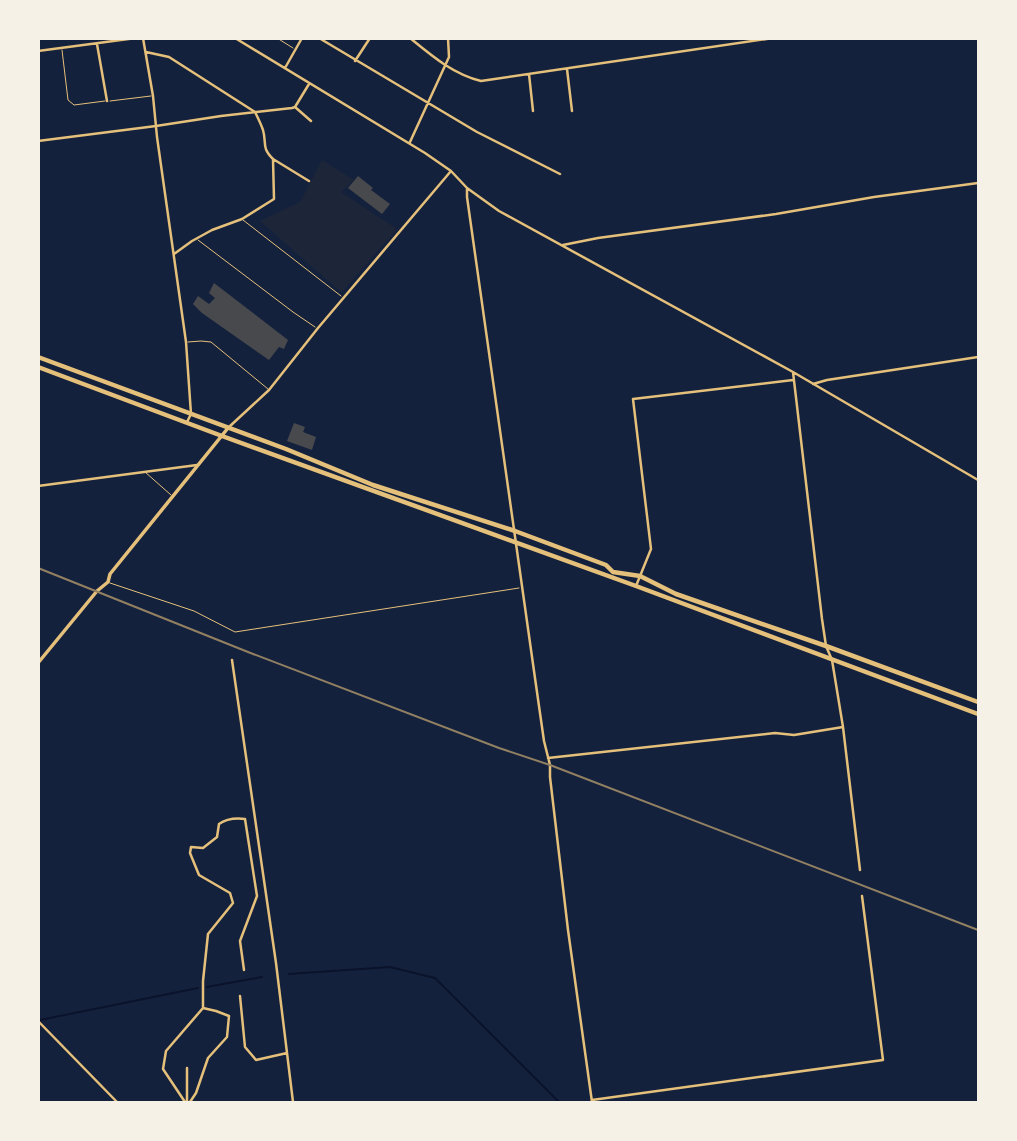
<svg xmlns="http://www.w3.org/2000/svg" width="1017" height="1141" font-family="'IBM Plex Serif',serif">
  <rect width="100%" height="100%" fill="#14213d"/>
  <path fill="#1d2539" d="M322 160 354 180 341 192 397 229 342 292 335 287 260 221 300 202Z"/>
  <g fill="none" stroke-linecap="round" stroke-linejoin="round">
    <path stroke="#0b132b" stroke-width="2" d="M289 974 390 967 435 978 559 1102
      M207 987 262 977
      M40 1020 198 988"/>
  </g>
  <path fill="#48494c" d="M358 176 373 188 371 190 390 204 382 214 348 188Z
    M214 283 288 340 284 349 279 347 269 360 202 313 193 304 198 296 209 304 215 298 209 293Z
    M294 423 305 427 303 432 316 437 312 450 287 441Z"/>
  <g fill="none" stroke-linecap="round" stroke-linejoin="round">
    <path stroke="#e5c07b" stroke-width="1" d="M277 38 293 48
      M62 50 68 100 74 105 105 101
      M110 101 151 96
      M243 220 341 296
      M198 240 293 312 315 327
      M188 342 201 341 211 342 268 389
      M145 472 171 495
      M110 583 194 611 235 632 519 588"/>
    <path stroke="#e5c07b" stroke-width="2.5" d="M143 38 153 96 157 137 186 342 191 414 187 422
      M235 38 425 153 451 171 467 188 499 211 793 372 978 480
      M319 38 477 132 560 174
      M410 38C432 56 453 74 481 81L773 38
      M97 44 107 101
      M38 51 136 38
      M146 52 169 57 255 112
      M355 61 370 38
      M285 68 302 38
      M567 69 572 111
      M529 74 533 111
      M295 107 311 121
      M38 141 156 126 221 116 292 108 295 107 309 84
      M410 142 449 57 448 38
      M273 159 309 181
      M467 188V197C493 379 518 560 544 741L550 765V777L568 930 592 1102
      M563 245 598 238 776 214 874 197 978 183
      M174 254 192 241 212 230 242 219 274 199 273 159C261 147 267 144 263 130 261 124 258 118 255 112
      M793 372 822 619 826 646 832 660 843 727 860 870
      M813 384 827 380 978 357
      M229 427 269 390 318 328 451 171
      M38 486 197 465
      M636 586 651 549 633 399 793 380
      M232 660 276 963 293 1102
      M548 758 775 733 794 735 843 727
      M240 996 245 1047 256 1060 287 1053
      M38 1021 117 1102
      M187 1068V1102
      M592 1100 883 1060 862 896
      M185 1102 163 1069 166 1051 203 1008
      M190 1102 196 1093 208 1058 227 1037 229 1016 216 1011 203 1008V981L208 934 233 903 230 893 199 875 190 853 191 847 203 848 217 837 219 824C226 819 236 818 245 819L257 896 240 941 244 970"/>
    <path stroke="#e5c07b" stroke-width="3.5" d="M38 663 97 591 108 582 110 574 228 428"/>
    <path stroke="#e5c07b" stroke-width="4.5" d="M38 357 286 449 373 485 515 531 606 565 613 572 640 576 676 594 826 646 978 702
      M38 367 222 436 636 586 978 714"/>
    <path stroke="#918062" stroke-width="2" d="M38 568 248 652 499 748 550 765 978 930"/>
  </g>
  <rect width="1017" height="1141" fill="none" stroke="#f6f1e7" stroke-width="80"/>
</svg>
